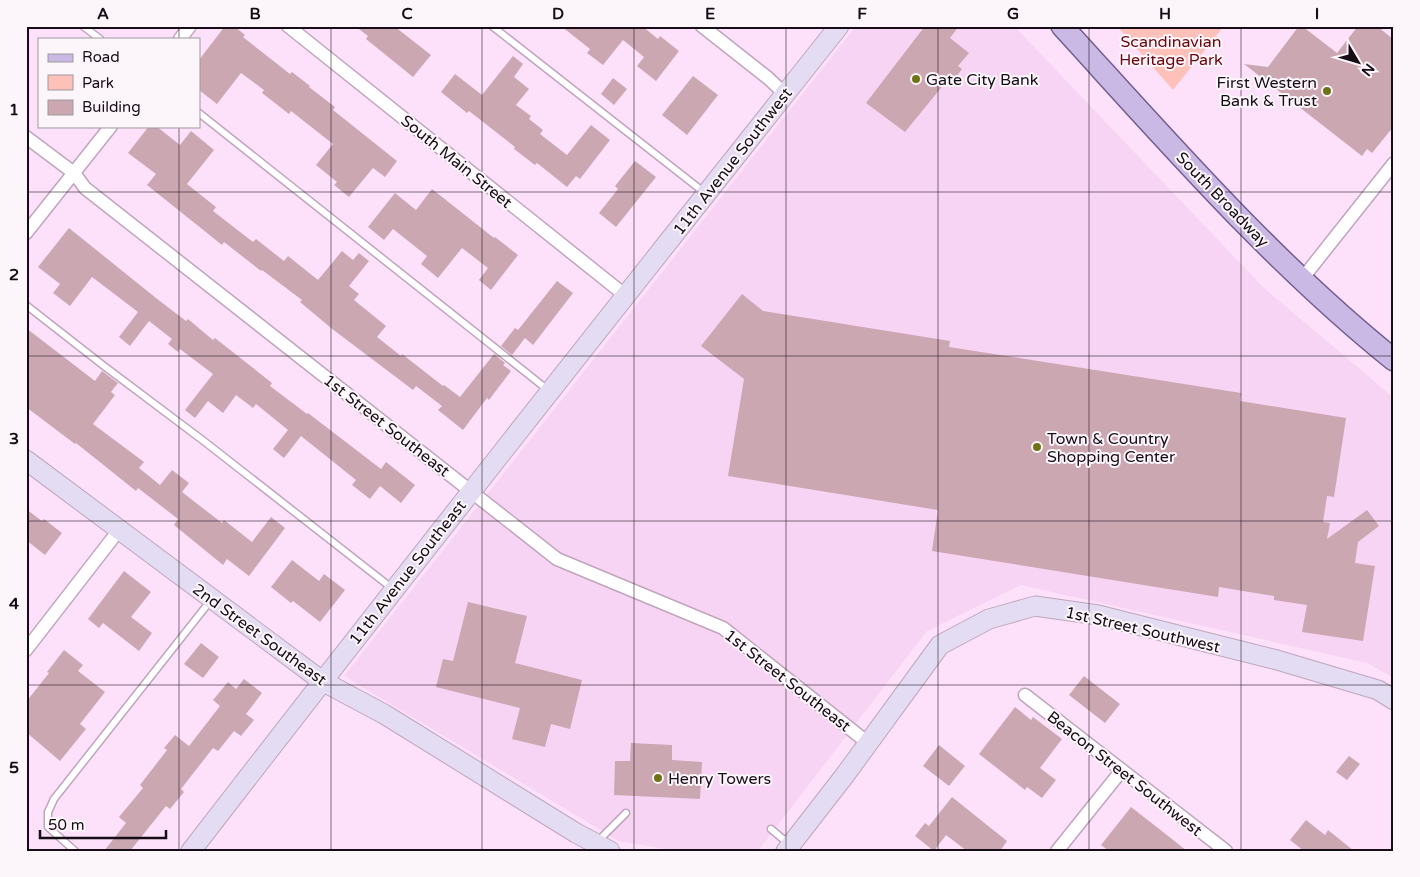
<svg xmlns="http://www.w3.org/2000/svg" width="1420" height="877" font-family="'Varela Round',sans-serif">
  <rect width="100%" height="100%" fill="#fde1fa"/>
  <path fill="#f7d4f3" d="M856 26H1014L1263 287 1394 398V678L1367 663 1021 585 927 631 758 851H677L619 841 344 676Z"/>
  <path fill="#fdc1ba" d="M1117 26H1224L1173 90Z"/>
  <path fill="#cba7b2" d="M225 26H234L245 35 243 37 290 74 292 72 310 86 309 87 335 107 333 110 397 161 385 177 373 168 349 197 334 185 337 182 316 165 333 144 291 111 289 114 262 93 264 90 241 73 217 104 199 90V60Z
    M355 26H394L431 55 413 77 366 39 368 36Z
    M561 26H642L658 39 660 36 679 51 656 81 637 66 644 57 623 40 603 65 587 53 590 49Z
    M925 26H959L950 38 969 53 958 66 962 69 953 81 949 78 905 132 866 103Z
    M1299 26H1302L1337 53 1358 26H1377L1394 40V126L1372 153 1367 149 1362 156 1244 64 1268 67Z
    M513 56 523 64 514 77 529 89 516 105 531 116 529 119 543 130 540 134 567 155 591 125 610 140 580 179 576 176 567 187 537 163 535 165 514 149 515 147 469 111 467 113 441 92 455 74 482 95Z
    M693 76 718 95 687 135 662 115Z
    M613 78 627 89 614 105 601 94Z
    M149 126H156L180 145 191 131 214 150 187 184 216 207 213 211 253 242 256 239 284 261 288 256 318 280 342 251 353 260 359 253 369 261 349 286 359 294 354 300 386 326 377 337 401 356 402 354 443 386 444 385 460 397 494 354 505 363 503 365 511 371 489 400 487 398 463 430 438 410 442 406 416 386 413 390 331 328 300 302 302 300 262 270 261 271 224 242 222 245 147 185 156 174 128 153Z
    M635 161 656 177 616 227 599 213 618 189 615 186Z
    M432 189 494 238 495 237 518 255 491 290 479 280 488 268 462 248 438 278 421 264 427 256 393 229 384 240 368 227 395 193 416 210Z
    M69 228 156 298 186 321 188 319 213 340 215 338 272 383 270 386 307 414 308 413 381 469 386 462 415 485 401 503 380 486 370 499 352 485 356 480 301 436 284 458 273 449 288 430 256 404 253 408 236 395 223 413 208 401 195 418 185 410 213 374 180 349 178 352 168 344 172 339 149 321 130 346 119 337 138 312 92 277 70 306 53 293 60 284 38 267Z
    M557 281 573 293 533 345 525 338 512 355 501 346 515 328 518 330Z
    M742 294 763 311 950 341 949 347 1241 393 1240 401 1346 418 1334 497 1327 496 1323 522 1330 523 1327 539 1367 510 1379 526 1358 542 1355 563 1375 566 1363 641 1302 632 1307 605 1274 600V596L1219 587 1218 597 932 551 938 510 728 476 744 379 701 346Z
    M26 328 95 381 102 371 118 383 111 392 115 395 93 424 144 462 139 468 160 485 172 470 189 483 182 492 222 523 224 520 252 542 271 517 285 528 249 576 227 559 223 565 174 525 178 519 138 488 136 491 76 443 75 444 26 407Z
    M26 509 42 521 44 519 62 533 45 555 26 540Z
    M292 560 319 581 324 574 345 590 320 622 293 601 291 603 271 587Z
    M124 571 151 592 131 617 152 633 139 651 103 623 99 628 88 619Z
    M468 602 527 616 515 663 582 680 570 729 551 724 545 747 512 739 520 708 436 687 443 659 453 661Z
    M201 643 219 657 203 678 184 664Z
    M64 650 83 665 78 671 105 692 80 724 86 729 60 761 26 732V702L49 673 47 672Z
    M1084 676 1120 704 1105 723 1069 695Z
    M244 679 262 693 246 714 254 720 241 736 234 731 218 751 213 748 181 789 184 792 170 809 166 806 130 851H104L126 823 119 817 143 788 140 785 167 750 164 748 175 735 189 746 220 706 213 700 228 682 236 689Z
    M1015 707 1031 720 1033 717 1062 739 1040 768 1056 780 1042 798 1027 787 1025 790 979 754Z
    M631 743 672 745V760L702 762 700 799 614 795 615 761H630Z
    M939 745 965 766 949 786 923 766Z
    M1349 756 1360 764 1347 780 1336 772Z
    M952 797 1007 841 1000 851H967L946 835 934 851 915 836 925 823 929 826Z
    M1131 807 1158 828 1187 851H1109L1101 845Z
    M1306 820 1325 835 1328 830 1354 851H1304L1290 840Z"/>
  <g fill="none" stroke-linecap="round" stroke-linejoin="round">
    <defs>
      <path id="lane" d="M83 26 100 39
        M492 26 705 193
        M199 113 548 390
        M26 305 104 366 205 442 393 589
        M771 829 789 844
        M597 842 626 813
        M75 851 48 827V812L54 799 211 600"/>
      <path id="street" d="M288 26 626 296
        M702 26 768 78 785 94
        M180 39 190 26
        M26 137 74 173 85 188 557 559 723 628 868 743
        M26 233 111 126
        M1302 279 1394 163
        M26 650 119 530
        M1025 695 1226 851
        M1057 851 1122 770"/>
      <path id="secondary" d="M26 460 322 681 384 714 576 833 610 851
        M191 851C405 574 622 300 839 26
        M786 851 845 775 940 645 989 619 1035 606 1098 615 1277 660 1378 690 1394 700"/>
      <path id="primary" d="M1062 26C1168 142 1272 262 1394 360"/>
    </defs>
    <use href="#lane" stroke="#c0a5bd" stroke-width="9"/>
    <use href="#street" stroke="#c0a5bd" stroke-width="15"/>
    <use href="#secondary" stroke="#c0a5bd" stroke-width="21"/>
    <use href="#primary" stroke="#745e91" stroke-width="24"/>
    <use href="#lane" stroke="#fff" stroke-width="6"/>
    <use href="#street" stroke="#fff" stroke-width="12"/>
    <use href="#secondary" stroke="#e4dcf2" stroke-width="19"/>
    <use href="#primary" stroke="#cab8e5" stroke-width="21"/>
  </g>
  <path fill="none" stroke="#170d16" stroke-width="1" stroke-opacity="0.55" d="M179 26V39M331 26V851M482 26V851M634 26V851M786 26V851M938 26V851M1089 26V851M1241 26V851M179 126V851M26 192H1394M26 356H1394M26 521H1394M26 685H1394"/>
  <g fill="#707218" stroke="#fcf6fb" stroke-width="2">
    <circle cx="916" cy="79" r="5"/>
    <circle cx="1327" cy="91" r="5"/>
    <circle cx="1037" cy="447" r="5"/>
    <circle cx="658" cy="778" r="5"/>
  </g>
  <g text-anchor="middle" stroke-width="4" stroke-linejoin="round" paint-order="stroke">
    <g font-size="16" fill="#6a060c" stroke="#fcf6fb">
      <text x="1171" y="47">Scandinavian<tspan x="1171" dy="18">Heritage Park</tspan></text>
    </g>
    <g font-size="16" fill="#170d16" stroke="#fcf6fb" text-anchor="start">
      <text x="926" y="85">Gate City Bank</text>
      <text x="1317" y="88" text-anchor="end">First Western<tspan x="1317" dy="18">Bank &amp; Trust</tspan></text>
      <text x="1047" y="444">Town &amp; Country<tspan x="1047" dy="18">Shopping Center</tspan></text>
      <text x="668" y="784">Henry Towers</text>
    </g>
    <g font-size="16" fill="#170d16" stroke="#fcf6fb">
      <text transform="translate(457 161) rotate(39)" y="6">South Main Street</text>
      <text transform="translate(732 161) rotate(-52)" y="6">11th Avenue Southwest</text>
      <text transform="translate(1223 199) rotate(46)" y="6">South Broadway</text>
      <text transform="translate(387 425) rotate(38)" y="6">1st Street Southeast</text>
      <text transform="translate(407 572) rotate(-52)" y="6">11th Avenue Southeast</text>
      <text transform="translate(1143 629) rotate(13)" y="6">1st Street Southwest</text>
      <text transform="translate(260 634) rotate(36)" y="6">2nd Street Southeast</text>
      <text transform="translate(788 680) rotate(38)" y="6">1st Street Southeast</text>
      <text transform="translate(1125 773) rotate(38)" y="6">Beacon Street Southwest</text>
    </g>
  </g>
  <rect width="1420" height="877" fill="none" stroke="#fcf6fb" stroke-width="55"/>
  <rect x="38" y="38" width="162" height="90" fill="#fcf6fb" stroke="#a0999f"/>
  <rect x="48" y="54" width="25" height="8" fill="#cab8e5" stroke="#a0999f"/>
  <text x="82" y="62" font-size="15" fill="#170d16">Road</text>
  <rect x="48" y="75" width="25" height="15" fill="#fdc1ba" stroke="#a0999f"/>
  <text x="82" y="88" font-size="15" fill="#170d16">Park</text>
  <rect x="48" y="100" width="25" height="15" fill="#cba7b2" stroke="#a0999f"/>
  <text x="82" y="112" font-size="15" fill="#170d16">Building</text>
  <g transform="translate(1358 62) rotate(128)" stroke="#fcf6fb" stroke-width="4" paint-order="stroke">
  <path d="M0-4L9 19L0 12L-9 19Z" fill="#170d16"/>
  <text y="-8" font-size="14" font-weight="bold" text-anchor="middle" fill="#170d16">N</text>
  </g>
  <path d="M40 830v8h126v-8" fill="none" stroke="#170d16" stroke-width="2.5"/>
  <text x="48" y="830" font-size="15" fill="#170d16" stroke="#fcf6fb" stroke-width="4" paint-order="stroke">50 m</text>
  <rect x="28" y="28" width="1364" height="822" fill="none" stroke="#170d16" stroke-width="2"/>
  <g font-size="16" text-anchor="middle" font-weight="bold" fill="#170d16">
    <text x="103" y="19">A</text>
    <text x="255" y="19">B</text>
    <text x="407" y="19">C</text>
    <text x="558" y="19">D</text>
    <text x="710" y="19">E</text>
    <text x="862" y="19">F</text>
    <text x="1013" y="19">G</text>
    <text x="1165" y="19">H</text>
    <text x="1317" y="19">I</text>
    <text x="14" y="115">1</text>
    <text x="14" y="280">2</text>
    <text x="14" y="444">3</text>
    <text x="14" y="609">4</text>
    <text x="14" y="773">5</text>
  </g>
</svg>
